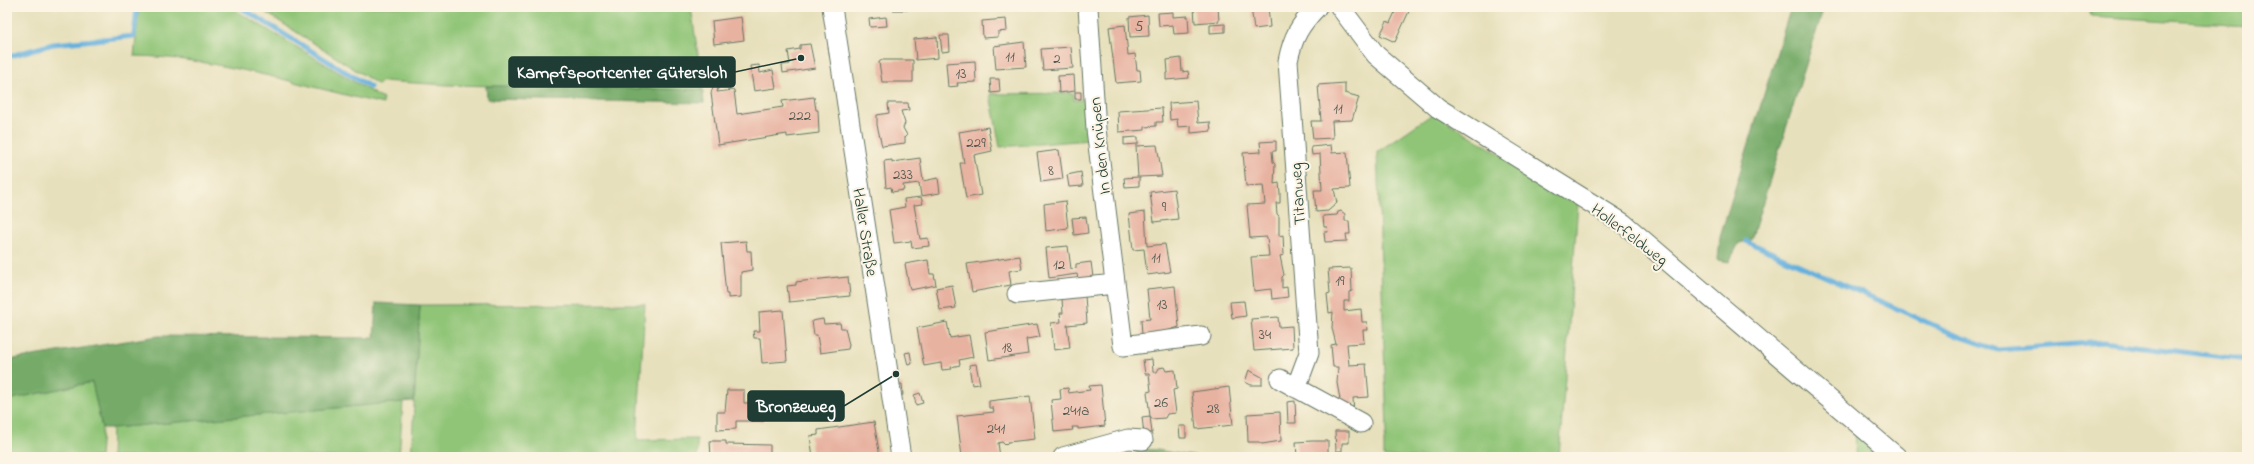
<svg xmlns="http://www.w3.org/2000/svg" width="2254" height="464" font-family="'Indie Flower',sans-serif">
  <rect width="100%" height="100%" fill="#fcf5e5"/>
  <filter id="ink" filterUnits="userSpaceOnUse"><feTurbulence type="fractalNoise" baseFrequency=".025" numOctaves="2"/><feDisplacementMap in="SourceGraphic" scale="8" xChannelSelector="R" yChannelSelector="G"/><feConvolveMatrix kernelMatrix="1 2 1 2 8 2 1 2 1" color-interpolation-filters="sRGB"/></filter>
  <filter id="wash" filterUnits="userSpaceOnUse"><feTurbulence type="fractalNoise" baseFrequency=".012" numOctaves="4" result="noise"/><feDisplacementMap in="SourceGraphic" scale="16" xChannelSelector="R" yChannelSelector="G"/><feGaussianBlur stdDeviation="0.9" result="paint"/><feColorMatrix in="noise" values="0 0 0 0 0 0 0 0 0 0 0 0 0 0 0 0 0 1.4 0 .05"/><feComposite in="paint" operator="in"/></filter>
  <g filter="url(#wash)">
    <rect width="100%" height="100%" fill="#e7e0bc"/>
    <path fill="#90c577" stroke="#588156" d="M139 7H230L383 99V104C304 86 214 57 134 56Z
      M257 7H691L703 90 447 85 382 81 379 85Z
      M2089 7H2247V26L2091 16Z
      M1073 93 1074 100H1087L1090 140 1000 147 990 94Z
      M1434 113 1578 203 1559 457H1384V441L1387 429 1377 152Z
      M645 304 637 440 697 439V457H411L420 305Z
      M92 382 102 428 100 457H7V400Z
      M403 402 399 457H111L112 428Z
      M1856 428 1888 457H1855Z"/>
    <path fill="#74aa68" stroke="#4a744e" d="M1791 7H1824L1751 240 1739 243 1729 262 1718 260 1720 237Z
      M486 86 703 90 704 103 487 99Z
      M376 303 420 305 414 401 112 428H102L92 382 7 400V360L158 336 374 338Z
      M1135 449 1157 450 1198 457H1138Z"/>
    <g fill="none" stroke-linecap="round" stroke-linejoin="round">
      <path stroke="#65b0dd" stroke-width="5" d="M240 7 370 87
        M7 57 53 44 134 36 137 7
        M1746 241 1960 337 1998 350 2103 342 2247 360"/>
    </g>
    <g id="blocks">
      <path fill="#e8b2a1" d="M741 7H756V9L742 11Z
        M893 7H908V10H893Z
        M1194 7H1218L1219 21 1195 23Z
        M1251 7H1268L1270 27 1254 29Z
        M1389 7H1411L1395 42 1380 35 1387 21 1390 23 1396 10Z
        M1173 12V17L1188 16 1189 33 1174 34 1173 25 1159 26 1158 13Z
        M1148 15 1149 36 1130 37 1129 17Z
        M741 17 744 40 714 44 712 21Z
        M886 17 887 26 870 27 869 19Z
        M1006 19 1007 31 998 32V37L983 38 982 21Z
        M1225 24V32L1210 33V25Z
        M1125 25 1128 55 1135 54 1137 70H1140L1141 81 1116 83 1109 27Z
        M940 35H949L950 51 942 52Z
        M937 37 938 58 916 60 914 39Z
        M1024 42 1026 67 996 69 994 46Z
        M810 44 815 68 783 73 782 65 790 64 788 51 800 49V45Z
        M1071 47 1073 68 1043 70 1041 49Z
        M721 57 725 77H721L717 92 734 90 737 114 783 107 782 101 814 97 816 110H818L819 133 787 137V134L718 145 711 93 716 78 710 79 707 59Z
        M1181 58 1182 72 1188 71 1189 78 1166 80V73H1168L1167 60Z
        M882 60H913V82H882L879 62Z
        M975 61 976 82 957 83 958 86 948 87 946 63Z
        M759 65 760 73 773 70 776 88 754 91 750 66Z
        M1074 75 1075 91 1059 93 1058 76Z
        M990 79H999L1000 92 991 93Z
        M1345 83V93L1359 97 1352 120 1332 121 1333 138 1313 139 1311 121H1321L1318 85Z
        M1075 92H1081V99H1075Z
        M1196 101 1198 123 1210 122 1211 131 1191 133V126L1178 127 1177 119 1170 120 1169 103Z
        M888 103H908L909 110 901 111 905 123 903 128 907 135 905 137V143L882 146 877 125V115L889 113Z
        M1162 108 1163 122H1156V126L1145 127V130L1119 132 1118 111Z
        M988 127 992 151 974 155 981 195 966 198 960 163H964L959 132Z
        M1138 137V144L1124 145V138Z
        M1276 141V151H1272L1273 162 1275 164 1274 184 1279 183 1280 193V203H1276L1277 214 1279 216V236L1283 235 1284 255 1280 256 1284 275 1282 277V288L1287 287 1288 297 1272 299 1271 289 1254 291 1251 257 1269 256 1268 247 1267 237 1250 238 1247 205 1265 204 1264 194 1263 185 1246 186 1243 153 1261 152 1260 142Z
        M1157 145 1162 176 1139 177V186L1125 187 1124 178 1138 177 1136 146Z
        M1331 145 1332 153 1347 152 1350 188 1334 189 1337 203 1328 211 1316 212 1314 190H1322L1320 154 1312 155 1311 147Z
        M1059 150 1063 179 1041 182 1037 153Z
        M920 158 923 181 938 178 940 193 921 196 919 183 903 185 904 190 892 192 891 187 886 188 884 161 892 160V162Z
        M1081 172 1083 186 1069 187 1067 175Z
        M1174 189 1178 219 1154 222 1150 192Z
        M921 197 923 204 914 205 920 239 928 238 929 246 912 248 911 241 894 243 889 210 905 207 904 199Z
        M1065 201 1068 228 1046 231 1044 204Z
        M1341 211 1345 214V221H1349L1350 234H1346L1347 241 1325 242 1324 232H1328L1327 227H1324L1323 216 1337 215 1338 212Z
        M1145 212 1147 246 1165 244 1170 272 1147 275 1144 249 1133 250 1129 214Z
        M1086 217 1088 233 1074 235 1072 218Z
        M746 241 747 251H751L752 270 741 272V297L728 298V294H726L721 243Z
        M1068 246 1071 269 1076 268V264L1091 262 1093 277 1078 279 1077 274 1049 278 1046 248Z
        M1020 256 1022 269 1009 271 1011 285 972 292 967 264Z
        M928 260 930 274H934L936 285 910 290 905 264Z
        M1351 268 1352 291 1349 292V301H1344V311L1361 309 1362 322H1367L1368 330H1363L1364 343 1347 344 1349 365 1366 364 1369 397 1353 398 1354 416 1339 408 1338 399H1340L1337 383 1338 367H1333L1331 345 1336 344 1332 328 1333 312 1329 313 1327 294 1330 293 1328 269Z
        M838 277V278L848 277 850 296 789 302 787 286 796 285V282Z
        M952 285 956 308 940 310 936 288Z
        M1175 286 1179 327 1157 334 1142 335 1141 320 1150 319 1147 289Z
        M1085 296 1087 323 1067 325 1070 348 1054 350 1051 323 1061 322 1060 313H1063L1062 299Z
        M1244 301 1246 316 1232 318 1230 302Z
        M783 310 787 361 762 363 760 338H754L753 331H760L759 312Z
        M1278 317 1279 327 1292 326 1293 348 1254 351 1251 319Z
        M823 319 824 324 840 323 841 328H845L849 345 848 349 820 353 817 335H814L812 321Z
        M947 322 950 338 969 335 973 357 959 360 960 365 951 367 952 369 942 370 941 363 924 366 917 328Z
        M1037 324 1040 337 1026 339 1028 354 989 360 985 332Z
        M910 352 912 364 908 365 905 353Z
        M1152 359 1153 372H1157L1159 368 1164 367 1166 371 1175 370 1177 389 1173 390 1176 413 1167 414 1165 418 1152 419 1150 416 1152 433 1144 434 1142 417 1150 416 1147 392 1151 391 1149 374H1145L1143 360Z
        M976 364 980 384 972 385 969 365Z
        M1249 370 1262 377V385H1251L1245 382Z
        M899 384H902L903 395 901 396Z
        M1101 385 1105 426 1078 429V427H1072L1073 430 1054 432 1051 400 1061 399 1060 389 1068 388 1069 393 1075 392 1090 390 1089 386Z
        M1229 387 1233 425 1196 429 1192 392Z
        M727 390H744V403H764V421H736V429L717 430V412H725Z
        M920 393 923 403 916 405 914 395Z
        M1030 396 1035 439 1008 442 1005 445 1002 442 998 443 1000 457H962L957 416 994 412 993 408H989V401Z
        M1295 401 1296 423H1288L1287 402Z
        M1280 412 1281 441 1262 444 1259 442H1248L1247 414Z
        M874 422 880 457H813L810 436 818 435V430Z
        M1179 426H1186V438H1180Z
        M1335 431H1349V443H1342V451H1336Z
        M710 441H726V444L770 445V457H711Z
        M1312 441H1328V457H1297L1296 442Z"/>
    </g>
  </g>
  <g filter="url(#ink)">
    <use href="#blocks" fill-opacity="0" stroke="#657664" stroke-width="1"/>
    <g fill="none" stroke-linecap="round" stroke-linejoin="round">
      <defs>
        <path id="minor" d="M832 7 901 457
          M1088 7 1096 129 1123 346 1201 336
          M1340 7 1376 55 1438 108 1623 223 1897 457
          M1017 294 1115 284
          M1280 379 1361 423
          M1296 388 1309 353 1288 61C1293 36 1300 25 1317 7
          M1063 457 1128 439 1143 440"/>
      </defs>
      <use href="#minor" stroke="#657664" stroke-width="21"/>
      <use href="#minor" stroke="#fff" stroke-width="19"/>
    </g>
  </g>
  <g text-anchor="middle" stroke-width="4" stroke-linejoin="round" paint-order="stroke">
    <g font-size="15" fill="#515a4f">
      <text x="1139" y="31">5</text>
      <text x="1010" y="61">11</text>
      <text x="1057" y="63">2</text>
      <text x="961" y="78">13</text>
      <text x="1338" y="113">11</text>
      <text x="800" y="120">222</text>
      <text x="976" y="147">229</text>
      <text x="1051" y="175">8</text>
      <text x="903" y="179">233</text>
      <text x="1164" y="211">9</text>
      <text x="1156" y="262">11</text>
      <text x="1059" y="269">12</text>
      <text x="1340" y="285">19</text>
      <text x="1162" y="309">13</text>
      <text x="1265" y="339">34</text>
      <text x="1007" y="352">18</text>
      <text x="1161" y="407">26</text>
      <text x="1213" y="413">28</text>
      <text x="1076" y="415">241a</text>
      <text x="996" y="433">241</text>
    </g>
    <g font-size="17" fill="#1f3d34" stroke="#fcf5e5">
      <text transform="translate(1099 146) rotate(-96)" y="6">In den Knüpen</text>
      <text transform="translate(1297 194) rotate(-94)" y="6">Titanweg</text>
      <text transform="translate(866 232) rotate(81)" y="6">Haller Straße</text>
      <text transform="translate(1630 234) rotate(37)" y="6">Hollerfeldweg</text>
    </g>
  </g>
  <path fill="none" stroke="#1f3d34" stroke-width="1.5" d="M801 58L735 72M896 374L844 406"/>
  <g fill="#1f3d34" stroke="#fcf5e5" stroke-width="1.5">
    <circle cx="801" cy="58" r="4"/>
    <circle cx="896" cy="374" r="4"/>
  </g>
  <g fill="#1f3d34" stroke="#1f3d34" stroke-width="1.5">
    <rect x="509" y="57" width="226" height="30" rx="4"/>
    <rect x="748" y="391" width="96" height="30" rx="4"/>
  </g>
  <g font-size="18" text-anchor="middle" font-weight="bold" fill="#fff">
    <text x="622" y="78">Kampfsportcenter Gütersloh</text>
    <text x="796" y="412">Bronzeweg</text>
  </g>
  <rect width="2254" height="464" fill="none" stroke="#fcf5e5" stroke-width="24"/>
</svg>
